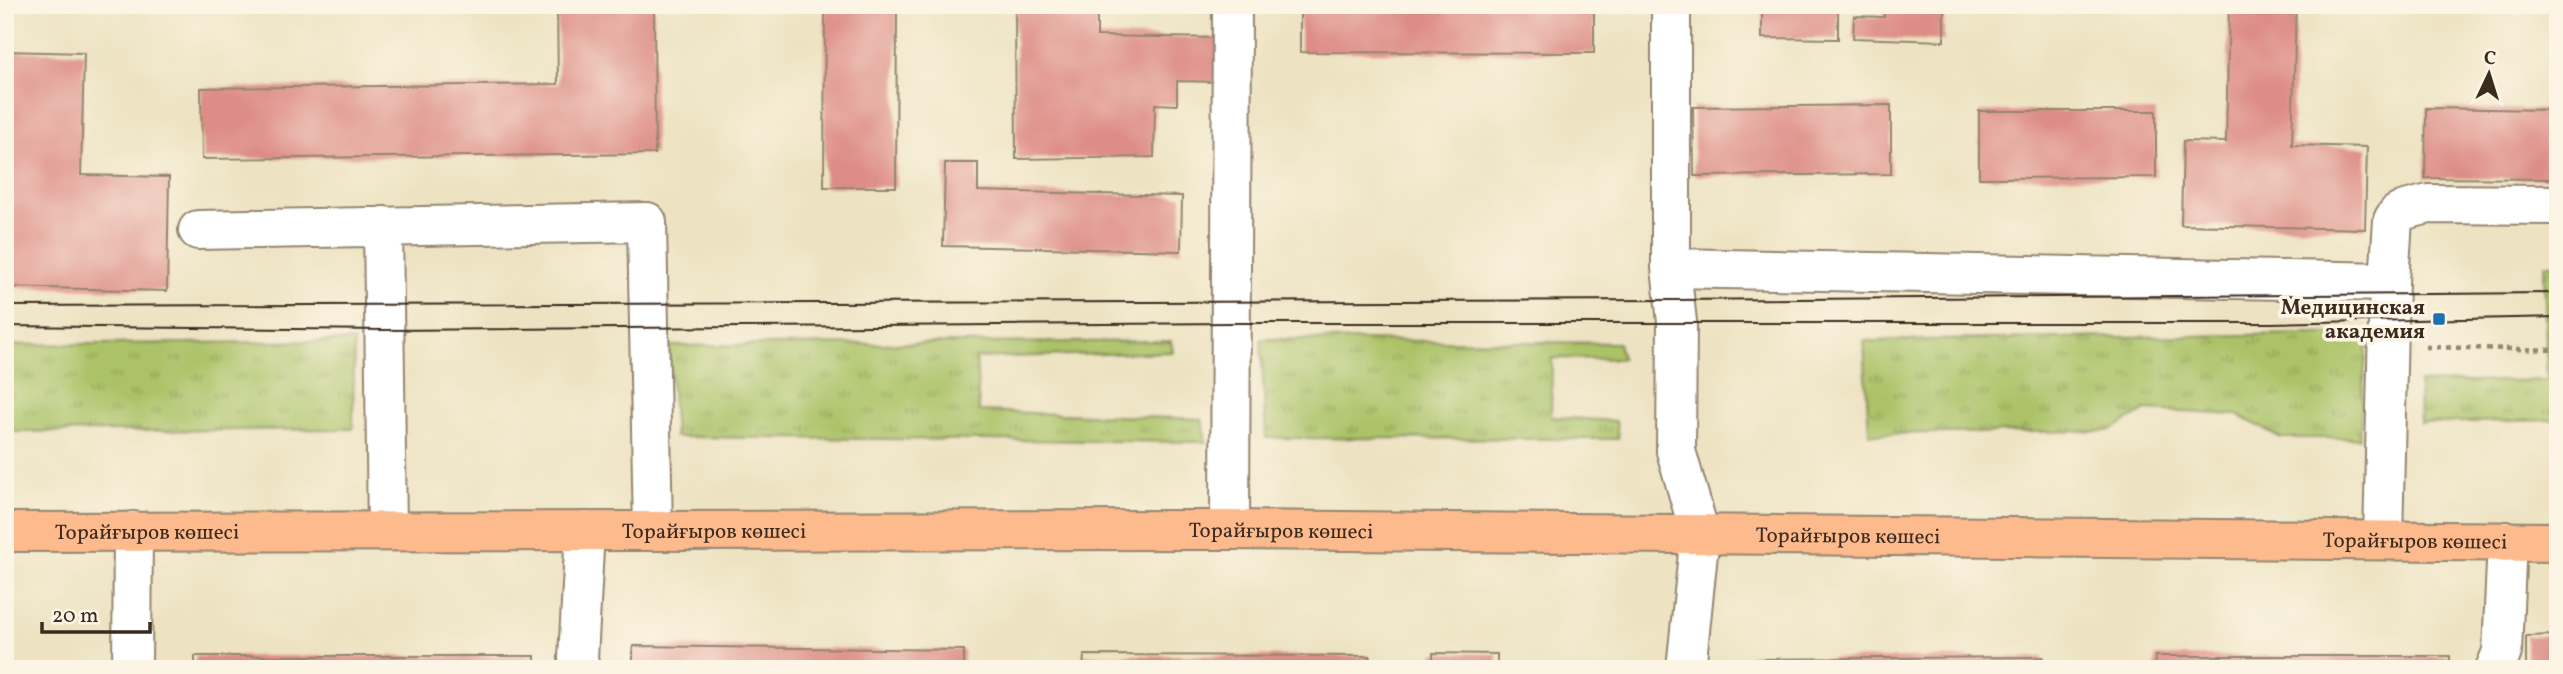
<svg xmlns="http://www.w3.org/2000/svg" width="2563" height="674" font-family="Vollkorn,serif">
  <defs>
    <pattern id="grass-tufts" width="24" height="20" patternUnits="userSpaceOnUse" patternTransform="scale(1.75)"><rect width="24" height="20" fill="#abc267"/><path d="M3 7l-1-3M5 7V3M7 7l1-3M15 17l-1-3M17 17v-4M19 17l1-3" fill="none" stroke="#8c9e54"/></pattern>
  </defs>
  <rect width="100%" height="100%" fill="#fcf5e5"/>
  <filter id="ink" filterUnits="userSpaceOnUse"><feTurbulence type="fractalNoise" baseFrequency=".0143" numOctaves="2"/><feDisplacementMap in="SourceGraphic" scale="14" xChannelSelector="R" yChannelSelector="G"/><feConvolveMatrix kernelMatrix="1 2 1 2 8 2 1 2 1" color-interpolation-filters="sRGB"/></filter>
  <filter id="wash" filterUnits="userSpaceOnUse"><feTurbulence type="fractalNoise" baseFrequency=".00686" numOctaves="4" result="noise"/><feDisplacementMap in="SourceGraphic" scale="28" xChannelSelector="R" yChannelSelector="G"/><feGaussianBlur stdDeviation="1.57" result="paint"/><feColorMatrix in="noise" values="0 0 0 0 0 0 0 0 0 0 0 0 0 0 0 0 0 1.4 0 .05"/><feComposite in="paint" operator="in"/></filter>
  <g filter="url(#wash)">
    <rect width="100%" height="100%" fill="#ede3c2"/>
    <path fill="url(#grass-tufts)" stroke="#737642" stroke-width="2" d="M2544 265H2558V420L2420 423 2419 383 2547 380Z
      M2368 333 2359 438H2281L2238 415 2146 410 2109 431 1869 434 1864 341Z
      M1261 339 1618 343 1622 359 1552 358 1551 417 1616 421 1618 439 1266 438Z
      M354 341 353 429 5 432V345Z
      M1171 341 1173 352 976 358 979 411 1202 419 1206 442 675 437 669 346Z"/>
    <g id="blocks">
      <path fill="#dd8c86" d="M557 5H654L655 154 202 159 201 88 558 84Z
        M825 5H897L896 187H824Z
        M1015 5H1097V36L1222 38 1221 82 1177 81V105L1155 104 1154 157 1016 159Z
        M1300 5H1594V53L1300 52Z
        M1762 5H1838V39L1762 38Z
        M1884 5H1944V41L1853 38 1854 16 1884 17Z
        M2229 5H2296L2292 145 2367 147 2365 229 2181 225 2183 141 2226 142Z
        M5 51 84 53 81 175 169 177 167 291 5 287Z
        M1891 105V174L1694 176 1693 107Z
        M2426 108 2558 110V179L2425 178Z
        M1979 111H2156V177L1979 178Z
        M945 163H978V191L1182 196 1181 251 943 246Z
        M2558 635V669H2526V636Z
        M633 646 964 650V669H633Z
        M1433 653 1497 654V669H1433Z
        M1084 655 1370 656V669H1083Z
        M195 656H535V669H195Z
        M2155 656H2450V669H2155Z
        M2043 657V669H1749V659Z"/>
    </g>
  </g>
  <g filter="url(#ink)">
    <use href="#blocks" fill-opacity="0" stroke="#948670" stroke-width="2"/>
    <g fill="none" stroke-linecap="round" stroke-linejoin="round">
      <defs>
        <path id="minor" d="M1671 5V268L1677 322 1676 451 1700 534 1686 669
          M383 226 387 531
          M198 230 647 222 653 531
          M1671 268 2389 282 2383 540
          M2389 282 2393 220 2397 214 2405 210 2429 204 2558 205
          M1230 530 1232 5
          M132 669 133 531
          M580 669 578 658 585 531
          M2495 669 2502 652 2507 541"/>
        <g id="major">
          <path id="s1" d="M5 532 1230 530 2558 542"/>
        </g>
      </defs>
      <use href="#minor" stroke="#948670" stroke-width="42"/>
      <use href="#major" stroke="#948670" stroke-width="42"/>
      <path stroke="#948670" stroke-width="4.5" stroke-dasharray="5 5" stroke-linecap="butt" d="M2426 347 2558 350"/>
      <use href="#minor" stroke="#fff" stroke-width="38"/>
      <use href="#major" stroke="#fcba8d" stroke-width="38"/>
      <path stroke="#3b2a1e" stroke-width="2" d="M5 306 1675 300 2558 293
        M5 326 385 330 1231 323H2271L2558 317"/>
    </g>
  </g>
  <rect fill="#1f6fb2" stroke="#fcf5e5" stroke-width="2.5" x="2432" y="312" width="14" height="14" rx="3.5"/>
  <g text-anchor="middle" stroke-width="7" stroke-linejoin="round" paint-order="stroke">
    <g font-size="21" font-weight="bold" fill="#3b2a1e" stroke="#fcf5e5" text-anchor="end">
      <text x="2425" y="314">Медицинская<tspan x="2425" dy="24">академия</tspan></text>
    </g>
    <g font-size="21" fill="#3b2a1e" stroke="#fcf5e5">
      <text dy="7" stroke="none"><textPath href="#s1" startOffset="142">Торайғыров көшесі</textPath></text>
      <text dy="7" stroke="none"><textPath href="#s1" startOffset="709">Торайғыров көшесі</textPath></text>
      <text dy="7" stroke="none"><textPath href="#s1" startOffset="1276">Торайғыров көшесі</textPath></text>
      <text dy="7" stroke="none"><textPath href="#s1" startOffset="1843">Торайғыров көшесі</textPath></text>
      <text dy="7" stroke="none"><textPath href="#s1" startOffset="2410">Торайғыров көшесі</textPath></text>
    </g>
  </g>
  <rect width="2563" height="674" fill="none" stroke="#fcf5e5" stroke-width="28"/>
  <g transform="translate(2489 74) rotate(4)" stroke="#fcf5e5" stroke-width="5" paint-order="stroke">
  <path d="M0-5L12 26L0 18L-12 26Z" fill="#3b2a1e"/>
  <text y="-10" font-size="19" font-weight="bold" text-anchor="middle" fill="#3b2a1e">С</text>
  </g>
  <path d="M42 622v10h108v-10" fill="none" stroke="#3b2a1e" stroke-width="3.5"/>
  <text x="52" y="622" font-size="21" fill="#3b2a1e" stroke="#fcf5e5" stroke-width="5" paint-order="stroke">20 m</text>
</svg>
